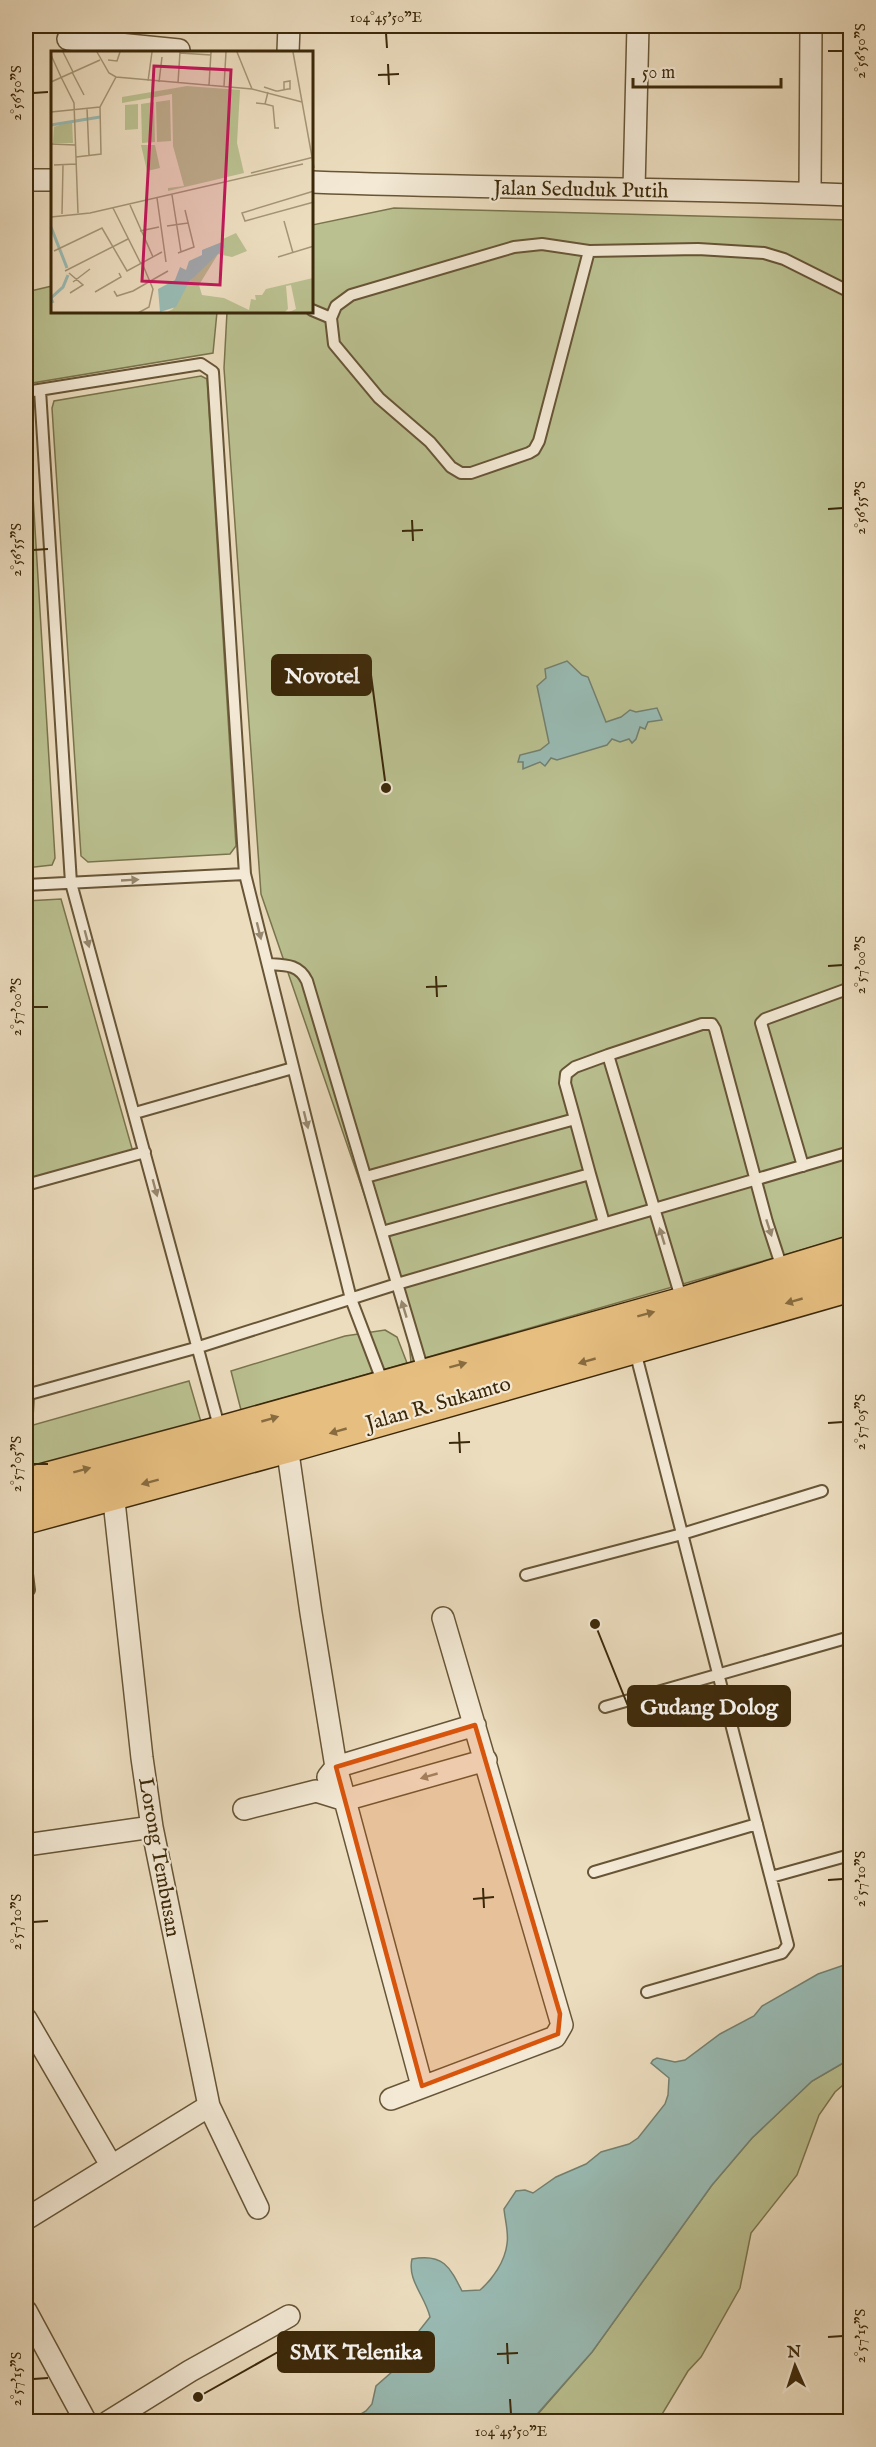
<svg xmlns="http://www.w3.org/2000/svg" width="876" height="2447" font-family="'IM FELL English',serif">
  <rect width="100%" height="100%" fill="#ecddbf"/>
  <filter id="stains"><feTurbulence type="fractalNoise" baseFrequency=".00333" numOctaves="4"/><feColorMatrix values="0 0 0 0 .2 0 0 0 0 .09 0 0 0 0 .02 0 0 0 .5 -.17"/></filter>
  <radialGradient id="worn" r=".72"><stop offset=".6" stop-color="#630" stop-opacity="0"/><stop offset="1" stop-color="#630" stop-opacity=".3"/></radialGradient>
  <path fill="#bac090" stroke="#7a744c" stroke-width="1.5" d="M394 208 850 220V1236L411 1362 406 1316 261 894 224 368 227 312H312V225Z
    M52 286V312H217L213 353 26 384V292Z
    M201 376 207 379 236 846 230 854 88 862 81 856 52 408 54 401Z
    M26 409 28 413 55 858 52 865 26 868Z
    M61 899 133 1152 26 1183V901Z
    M385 1330 397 1337 407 1363 241 1410 231 1371 345 1336Z
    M189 1381 201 1422 26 1471V1427Z
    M850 2059V2084L842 2086 835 2092 819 2115 797 2175 751 2233 740 2288 701 2357 688 2371 658 2421 531 2422 592 2352 712 2185 752 2138 812 2081Z"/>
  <path fill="#99bbb4" stroke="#738070" stroke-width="1.5" d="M567 661 582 675 588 677 606 722 621 717 630 710 636 712 657 708 662 720 648 722 645 729 640 727 636 739 632 743 629 739 620 742 612 739 607 745 557 760 551 758 545 766 540 762 523 769V762H518L520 755 540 750 549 743 537 686 546 678 545 669Z
    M850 1963V2059L812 2081 752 2138 712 2185 592 2352 531 2421H349L366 2411 372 2404 376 2386 393 2371 398 2363 403 2342 419 2331 430 2317C425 2296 407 2280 412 2259 443 2253 450 2267 462 2291L480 2290C493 2279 505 2261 507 2244 509 2233 505 2220 504 2209L516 2191 525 2190 533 2193 556 2177 586 2164 601 2152 629 2144 638 2138 665 2104 668 2095 669 2078 651 2063 653 2060 657 2058 675 2062 685 2060 720 2034 754 2016 762 2006 818 1974Z"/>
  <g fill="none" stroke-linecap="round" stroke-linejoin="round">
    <defs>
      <path id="lane" d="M589 251 539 441 534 450 529 453 471 473H461L451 467 430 442 379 398 334 344 331 318 336 306 351 295 514 247 542 244 589 251 698 249 764 253 784 259 850 292
        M312 310 331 318
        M40 390 71 883 220 1430
        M26 392 201 364 213 372 245 874 351 1299 383 1383
        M26 885 245 874
        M268 964C285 965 299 964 307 981L424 1374
        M135 1113 293 1068
        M575 1119 565 1083 566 1074 575 1067 608 1055
        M803 1166 761 1023 765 1019 850 988
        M590 1174 604 1223
        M366 1177 575 1119 590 1174 382 1232
        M26 1185 145 1152
        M682 1301 608 1055 702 1024H712L715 1029 767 1222 783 1271
        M635 1351 788 1945 782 1953 647 1992
        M26 1386 28 1394 26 1433
        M26 1395 199 1347 397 1284 850 1152
        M26 1566 29 1590
        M526 1575 682 1534 822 1491
        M605 1707 850 1637
        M594 1872 757 1824
        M771 1877 850 1855"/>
      <path id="street" d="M68 39 179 50
        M288 52 289 26
        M26 180H52
        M312 182C491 189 671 187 850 195
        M634 189 638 26
        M810 193 811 26
        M287 1446 311 1613 336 1767 422 2086
        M113 1492 142 1758 152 1827 209 2106 258 2208
        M328 1777 336 1767 475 1725
        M244 1809 316 1791 345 1800 486 1760
        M26 1845 152 1827
        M26 2019 111 2165
        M391 2099 555 2037 562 2025 443 1618
        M26 2219 209 2106
        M26 2311 86 2422
        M108 2422 190 2371 289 2316"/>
      <path id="highway" d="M26 1485 221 1433 683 1304 850 1253
        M26 1517 287 1446 850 1285"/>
    </defs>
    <use href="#lane" stroke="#675536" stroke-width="14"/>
    <use href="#street" stroke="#675536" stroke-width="24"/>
    <use href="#highway" stroke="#3b2809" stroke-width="36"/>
    <use href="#lane" stroke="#f3e9d5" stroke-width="10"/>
    <use href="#street" stroke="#f3e9d5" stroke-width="21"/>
    <use href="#highway" stroke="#e6be80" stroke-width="33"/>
  </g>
  <defs><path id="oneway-solid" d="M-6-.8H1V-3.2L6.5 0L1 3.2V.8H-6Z" transform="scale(1.5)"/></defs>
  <g fill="#97886f">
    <use href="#oneway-solid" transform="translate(130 880) rotate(-3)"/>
    <use href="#oneway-solid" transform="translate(259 931) rotate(76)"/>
    <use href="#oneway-solid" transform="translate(87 939) rotate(75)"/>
    <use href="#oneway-solid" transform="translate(306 1120) rotate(76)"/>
    <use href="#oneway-solid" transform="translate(155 1188) rotate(75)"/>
    <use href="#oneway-solid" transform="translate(769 1228) rotate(72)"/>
    <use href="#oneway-solid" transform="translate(662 1236) rotate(-107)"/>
    <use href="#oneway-solid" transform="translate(404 1309) rotate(-107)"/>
    <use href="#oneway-solid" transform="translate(429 1776) rotate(164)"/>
  </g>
  <g fill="#886c3f">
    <use href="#oneway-solid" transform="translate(794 1301) rotate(164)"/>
    <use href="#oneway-solid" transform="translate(646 1314) rotate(-15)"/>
    <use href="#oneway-solid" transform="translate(587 1361) rotate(164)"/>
    <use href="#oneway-solid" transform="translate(458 1365) rotate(-15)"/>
    <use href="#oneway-solid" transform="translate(270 1419) rotate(-16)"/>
    <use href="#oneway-solid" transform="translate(338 1431) rotate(164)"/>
    <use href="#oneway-solid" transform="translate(82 1470) rotate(-15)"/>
    <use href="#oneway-solid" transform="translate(150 1482) rotate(165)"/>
  </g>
  <path fill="#d7540c" fill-opacity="0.2" stroke="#d7540c" stroke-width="4.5" stroke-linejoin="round" d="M475 1725 560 2014 558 2034 422 2086 336 1767Z"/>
  <path fill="none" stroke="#3b2809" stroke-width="2" d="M386 33 387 48M828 51H843M388 64 389 85M378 75 399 74M33 93 48 92M828 509 843 508M412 520 413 541M402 531 423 530M33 550 48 549M828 966 843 965M436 976 437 997M426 987 447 986M33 1007H48M828 1423 843 1422M459 1432 460 1453M449 1443 470 1442M33 1464H48M828 1880 843 1879M483 1888 484 1908M473 1899 494 1897M33 1922 48 1921M828 2337 843 2336M507 2343 508 2364M497 2354 518 2353M33 2379 48 2378M510 2399 511 2414"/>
  <g text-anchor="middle" stroke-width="4.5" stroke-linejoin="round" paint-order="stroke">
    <g font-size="21" fill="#3b2809" stroke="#f3e9d5">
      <text transform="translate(581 189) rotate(1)" y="7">Jalan Seduduk Putih</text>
      <text transform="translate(438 1403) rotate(-16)" y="7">Jalan R. Sukamto</text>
      <text transform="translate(160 1857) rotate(80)" y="7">Lorong Tembusan</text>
    </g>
  </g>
  <g transform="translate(51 51)">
    <rect width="262" height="262" fill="#ecddbf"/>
    <path d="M136 35 189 39 186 92 193 122 117 140V137L133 135 122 95 121 43 71 52V46ZM119 49 120 90 106 91 105 51ZM103 51 104 91 91 92 90 53ZM87 53V78L74 79V54ZM21 70 22 92H2L3 76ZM90 94H104L109 117 96 120ZM185 182 196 200 181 206 167 203 148 234 151 244 173 247 198 259 200 248 205 249 204 244H211L215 238 262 227V262H236L245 258 240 234 235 235 237 258 233 262H114L122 258 129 242 155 211 172 198V188Z" fill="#bac090"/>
    <path d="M166 193 171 191 174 196 138 231 125 256 109 261 107 238 124 229 129 216 135 219 138 210 151 204V199Z" fill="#99bbb4"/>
    <path fill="none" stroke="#99bbb4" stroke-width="3" d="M0 74 49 66M0 176 16 217M2 252 0 247 12 236 17 224"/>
    <path fill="none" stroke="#a59576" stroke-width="1.5" d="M12 1 22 21M46 1 58 22 65 26 201 38 251 51M186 1 201 38M242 1 263 117M129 2 160 4M0 4 10 26M57 9 66 10 69 1M128 17 159 19M21 21 33 44M10 26 23 52 27 162M97 30 101 1M0 31 49 9M108 31 111 6M127 32 129 1M158 34 160 1M173 35 175 1M213 36 225 40H227L237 38H239V30L233 31V39M205 52 214 53 217 41M214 53 222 55 224 77H228M36 57 38 104M0 61 49 56M0 93 24 94M25 106 50 103 49 56 65 26M3 114 25 113M200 122 263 106M263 140 191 162 194 170 263 151M121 144 130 201M106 147 115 211M79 154 102 206M62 157 90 213M11 163 12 114M0 166 39 162 252 113M233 170 242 202M116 175 137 172M89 180 108 176M3 200 51 177 76 220 111 201M127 202 143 196 134 159M227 206 263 195M14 220 77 188M18 222 32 234 19 242M22 231 39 218M63 240 66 245 82 240 117 220M44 241 70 226 68 222M87 262 98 256 102 238 91 212"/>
    <path fill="#c2185b" fill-opacity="0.15" stroke="#c2185b" stroke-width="3" d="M103 15 180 19 169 234 91 230Z"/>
    <rect width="262" height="262" fill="none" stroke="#3b2809" stroke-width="3"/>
  </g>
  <path fill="none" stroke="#3b2809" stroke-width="2" d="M386 788L371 675M595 1624L628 1706M198 2397L278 2352"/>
  <g fill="#3b2809" stroke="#f3e9d5" stroke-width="2">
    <circle cx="386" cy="788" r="6"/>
    <circle cx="595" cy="1624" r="6"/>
    <circle cx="198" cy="2397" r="6"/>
  </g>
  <g fill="#3b2809" stroke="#3b2809" stroke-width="2">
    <rect x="272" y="655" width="99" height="40" rx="6"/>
    <rect x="628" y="1686" width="162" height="40" rx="6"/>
    <rect x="278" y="2332" width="156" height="40" rx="6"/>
  </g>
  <g font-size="22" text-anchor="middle" font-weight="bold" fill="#fff">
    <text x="322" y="683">Novotel</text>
    <text x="709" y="1714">Gudang Dolog</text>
    <text x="356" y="2359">SMK Telenika</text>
  </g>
  <rect width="876" height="2447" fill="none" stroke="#ecddbf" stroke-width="66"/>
  <g transform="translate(795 2366) rotate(357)" stroke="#f3e9d5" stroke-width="4.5" paint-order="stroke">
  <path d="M0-4.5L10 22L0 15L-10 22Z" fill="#3b2809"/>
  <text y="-9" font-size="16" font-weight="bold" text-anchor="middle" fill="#3b2809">N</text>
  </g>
  <path d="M633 78v9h148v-9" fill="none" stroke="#3b2809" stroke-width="3"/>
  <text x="642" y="78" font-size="18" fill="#3b2809" stroke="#f3e9d5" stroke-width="4.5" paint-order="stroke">50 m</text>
  <rect x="33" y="33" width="810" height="2381" fill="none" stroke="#3b2809" stroke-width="2"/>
  <g font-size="15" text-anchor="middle" fill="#3b2809">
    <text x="386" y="22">104°45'50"E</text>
    <text transform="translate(860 51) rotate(-90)" y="5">2°56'50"S</text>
    <text transform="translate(16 93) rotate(-90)" y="5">2°56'50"S</text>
    <text transform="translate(860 508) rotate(-90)" y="5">2°56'55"S</text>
    <text transform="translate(16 550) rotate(-90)" y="5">2°56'55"S</text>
    <text transform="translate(860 965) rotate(-90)" y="5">2°57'00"S</text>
    <text transform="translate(16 1007) rotate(-90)" y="5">2°57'00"S</text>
    <text transform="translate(860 1422) rotate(-90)" y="5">2°57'05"S</text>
    <text transform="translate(16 1464) rotate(-90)" y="5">2°57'05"S</text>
    <text transform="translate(860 1879) rotate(-90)" y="5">2°57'10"S</text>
    <text transform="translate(16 1922) rotate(-90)" y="5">2°57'10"S</text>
    <text transform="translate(860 2336) rotate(-90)" y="5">2°57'15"S</text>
    <text transform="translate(16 2379) rotate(-90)" y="5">2°57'15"S</text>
    <text x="511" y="2436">104°45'50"E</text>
  </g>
  <rect width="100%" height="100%" filter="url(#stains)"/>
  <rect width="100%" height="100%" fill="url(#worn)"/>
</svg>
